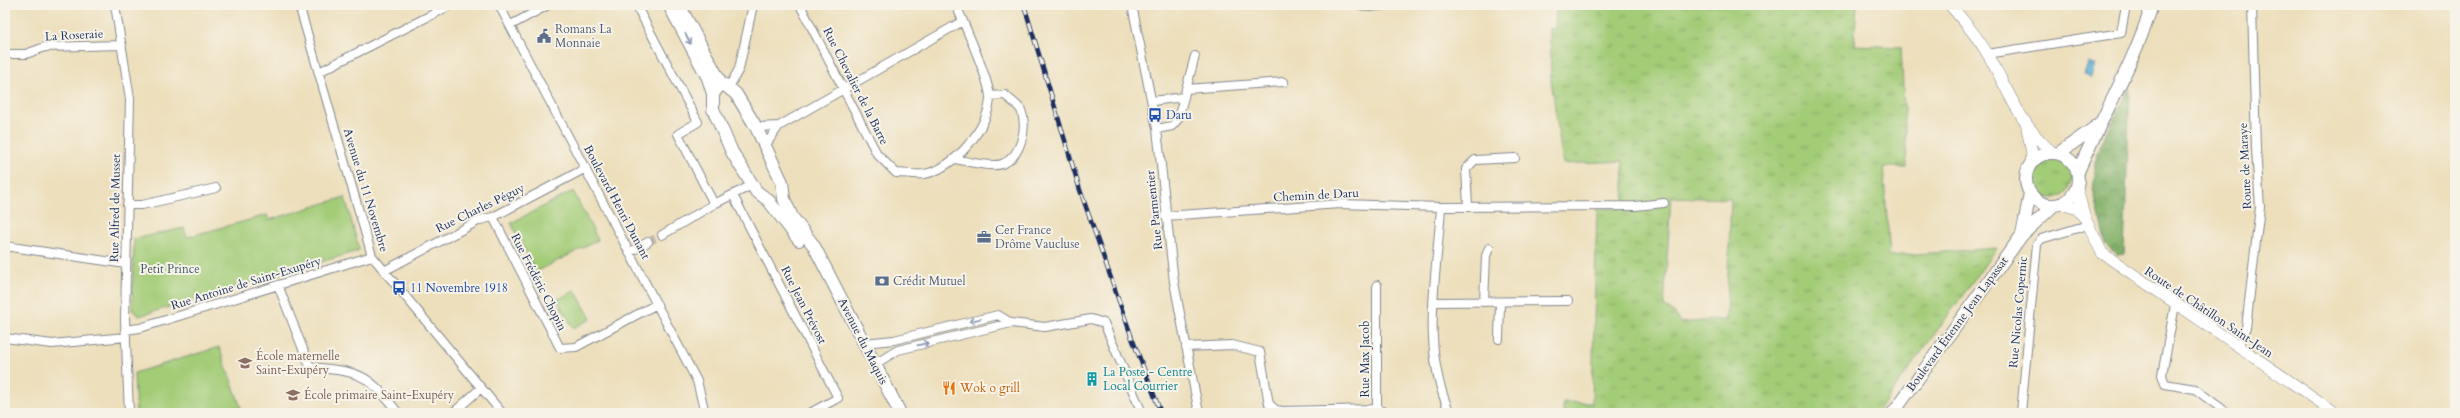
<svg xmlns="http://www.w3.org/2000/svg" width="2460" height="418" font-family="Cardo,serif">
  <defs>
    <pattern id="grass-tufts" width="24" height="20" patternUnits="userSpaceOnUse"><rect width="24" height="20" fill="#a3cc77"/><path d="M3 7l-1-3M5 7V3M7 7l1-3M15 17l-1-3M17 17v-4M19 17l1-3" fill="none" stroke="#84a665"/></pattern>
    <pattern id="forest-crowns" width="20" height="18" patternUnits="userSpaceOnUse"><rect width="20" height="18" fill="#82b068"/><path d="M2 6a3 3 0 1 1 6 0M12 15a3 3 0 1 1 6 0" fill="none" stroke="#6a9059"/></pattern>
    <pattern id="water-waves" width="16" height="10" patternUnits="userSpaceOnUse"><rect width="16" height="10" fill="#55b0d3"/><path d="M0 5q4-4 8 0t8 0" fill="none" stroke="#4690ae"/></pattern>
  </defs>
  <rect width="100%" height="100%" fill="#f7f3e8"/>
  <filter id="ink" filterUnits="userSpaceOnUse"><feTurbulence type="fractalNoise" baseFrequency=".025" numOctaves="2"/><feDisplacementMap in="SourceGraphic" scale="8" xChannelSelector="R" yChannelSelector="G"/><feConvolveMatrix kernelMatrix="1 2 1 2 8 2 1 2 1" color-interpolation-filters="sRGB"/></filter>
  <filter id="wash" filterUnits="userSpaceOnUse"><feTurbulence type="fractalNoise" baseFrequency=".012" numOctaves="4" result="noise"/><feDisplacementMap in="SourceGraphic" scale="16" xChannelSelector="R" yChannelSelector="G"/><feGaussianBlur stdDeviation="0.9" result="paint"/><feColorMatrix in="noise" values="0 0 0 0 0 0 0 0 0 0 0 0 0 0 0 0 0 1.4 0 .05"/><feComposite in="paint" operator="in"/></filter>
  <g filter="url(#wash)">
    <rect width="100%" height="100%" fill="#eddfbc"/>
    <path fill="url(#grass-tufts)" stroke="#5f7e6a" fill-rule="evenodd" d="M1556 5H1857L1854 45 1901 47 1907 167H1883L1890 256 1997 248 1877 413H1563V402L1592 403 1597 209 1625 208 1623 161 1563 164 1551 80 1550 28 1555 29ZM1671 197 1731 199 1726 319 1680 323 1674 313 1664 306Z
      M2032 178a20 20 0 1 1 40 0a20 20 0 1 1-40 0Z"/>
    <path fill="url(#forest-crowns)" stroke="#4e7063" d="M2130 87 2124 254 2117 255 2106 245 2093 189 2097 153Z"/>
    <path fill="#a3cc77" stroke="#5f7e6a" d="M573 191 598 240 536 272 511 223Z
      M345 197 359 249 358 251 139 316 132 310 134 239 184 228 187 237 267 215 269 220Z
      M575 290 591 319 573 328 557 300Z
      M219 347 243 413H136L134 373Z"/>
    <path fill="url(#water-waves)" stroke="#387098" d="M2088 63 2095 65 2091 78 2084 75Z"/>
  </g>
  <g filter="url(#ink)">
    <g fill="none" stroke-linecap="round" stroke-linejoin="round">
      <path stroke="#c3bca9" stroke-width="8" stroke-dasharray="8 4" stroke-linecap="butt" d="M648 242 662 235"/>
      <defs>
        <path id="street" d="M115 5 130 99 125 319 129 413
          M299 5 372 256 502 413
          M499 5 697 381 705 413
          M636 5 698 122 678 134 714 204
          M800 5 877 154 896 173C905 173 915 175 924 174 953 170 990 127 990 97 989 78 964 24 956 5
          M1132 5 1157 129 1174 282 1199 413
          M1360 5 1370 7 1386 5
          M511 25 548 5
          M5 54H26L45 47 122 45
          M1987 54 2121 33 2126 5
          M319 72 451 5
          M729 87 739 69 753 5
          M1186 89 1284 82
          M1152 101 1184 97
          M756 127 779 126
          M1157 129 1172 126 1178 119 1195 56
          M765 146 779 126 963 21
          M955 159C966 161 991 168 1002 164 1021 157 1028 128 1021 110 1018 105 1009 99 1005 95L990 96
          M733 195 838 398 810 413
          M127 205H142L216 188
          M1468 206 1466 169 1475 160 1515 158
          M1441 207C1437 276 1420 347 1450 413
          M1165 216 1340 204 1441 207 1635 206 1664 203
          M493 217 560 348 576 347 657 304
          M662 235 714 204 752 185
          M5 246 126 264
          M630 252 648 242
          M384 271 480 220 493 217 586 168
          M278 285 310 367C360 372 367 372 398 413
          M1433 302 1568 301
          M1484 302 1486 256 1489 248
          M2175 305 2162 375 2165 384 2195 389 2222 409V413
          M125 330 140 328 372 256
          M5 338 52 344 126 337
          M1499 339 1500 303
          M864 343 894 340 998 315 1011 323
          M1186 347 1232 345 1260 352 1269 404 1276 410 1282 411 1377 409 1388 413
          M2238 347 2246 328 2260 207 2256 149 2252 5
          M875 364 898 350 1011 323 1045 327 1091 319 1104 323 1142 413
          M1377 409V285
          M453 413 481 388
          M2021 413 2037 244 2041 239 2088 225"/>
        <path id="secondary" d="M1950 5C1963 20 1977 36 1987 53 2009 90 2018 123 2052 152
          M2027 128 2032 153 2031 164
          M2077 189 2085 218 2102 253 2336 413
          M2062 204 2077 209 2085 218"/>
        <path id="primary" d="M669 5 708 78 713 94V109L732 152 756 191 768 200 799 240
          M679 5 722 85
          M713 94 719 86 725 85 736 94 756 127 782 182 784 199 792 217 814 246 900 413
          M2026 179a26 26 0 1 1 52 0a26 26 0 1 1-52 0Z
          M2059 153 2097 126
          M2078 172C2102 116 2134 64 2152 5
          M2022 235 2030 193
          M1893 413 2022 235 2054 205"/>
      </defs>
      <use href="#street" stroke="#84878d" stroke-width="10"/>
      <use href="#secondary" stroke="#84878d" stroke-width="12"/>
      <use href="#primary" stroke="#84878d" stroke-width="14"/>
      <use href="#street" stroke="#fff" stroke-width="8"/>
      <use href="#secondary" stroke="#fff" stroke-width="11"/>
      <use href="#primary" stroke="#fff" stroke-width="12"/>
      <defs>
        <path id="rail" d="M1024 5 1080 190 1132 338 1161 413"/>
      </defs>
      <use href="#rail" stroke="#1b2f5e" stroke-width="4.5"/>
      <use href="#rail" stroke="#f7f3e8" stroke-width="3" stroke-dasharray="9" stroke-linecap="butt"/>
    </g>
    <defs><path id="oneway-shaft" d="M-6 0H5M1.5-3L5.5 0L1.5 3" fill="none" stroke-width="1.6" stroke-linecap="round" stroke-linejoin="round"/></defs>
    <g stroke="#8d97ae">
      <use href="#oneway-shaft" transform="translate(688 39) rotate(62)"/>
      <use href="#oneway-shaft" transform="translate(975 320) rotate(167)"/>
      <use href="#oneway-shaft" transform="translate(923 344) rotate(-13)"/>
    </g>
  </g>
  <defs>
    <symbol id="civic-bare" viewBox="-9 -9 18 18"><path d="M-.6-6.5H3V-4.5H.6V-3L4-1V1h2V6H-6V1h2V-1L-.6-3ZM-1.2 2.5V6h2.4V2.5Z" fill="#5c6f8a" stroke="#f7f3e8" stroke-width="2.5" paint-order="stroke"/></symbol>
    <symbol id="bus-bare" viewBox="-9 -9 18 18"><path d="M-5-6H5V4H4V6H2V4H-2V6H-4V4H-5ZM-3.5-4V0h7V-4ZM-3.5 1.2v1.5H-2V1.2ZM2 1.2v1.5H3.5V1.2Z" fill="#1a4fb4" stroke="#f7f3e8" stroke-width="2.5" paint-order="stroke"/></symbol>
    <symbol id="office-bare" viewBox="-9 -9 18 18"><path d="M-6-3h4V-5.5h4V-3h4V5H-6ZM-1-4.5V-3h2v-1.5ZM-6 0V1H6V0Z" fill="#5c6f8a" stroke="#f7f3e8" stroke-width="2.5" paint-order="stroke"/></symbol>
    <symbol id="bank-bare" viewBox="-9 -9 18 18"><path d="M-6-4H6V4H-6ZM0-2.3a2.3 2.3 0 1 0 0 4.6a2.3 2.3 0 1 0 0-4.6Z" fill="#5c6f8a" stroke="#f7f3e8" stroke-width="2.5" paint-order="stroke"/></symbol>
    <symbol id="school-bare" viewBox="-9 -9 18 18"><path d="M0-5L7-2L0 1L-7-2ZM-4 1L0 2.5L4 1V4Q0 6-4 4Z" fill="#8d6e63" stroke="#f7f3e8" stroke-width="2.5" paint-order="stroke"/></symbol>
    <symbol id="building-bare" viewBox="-9 -9 18 18"><path d="M-4-6H4V6H1V3H-1V6H-4ZM-2.5-4.3h1.7v1.8h-1.7ZM.8-4.3h1.7v1.8H.8ZM-2.5-1h1.7V.8h-1.7ZM.8-1h1.7V.8H.8Z" fill="#0f9aa8" stroke="#f7f3e8" stroke-width="2.5" paint-order="stroke"/></symbol>
    <symbol id="restaurant-bare" viewBox="-9 -9 18 18"><path d="M-5-6h1v4h1v-4h1v4h1v-4h1v5L-1.5 .5V6h-2V.5L-5-1ZM5-6V6H3V1.5H1.5Q1.5-4 5-6Z" fill="#e8710a" stroke="#f7f3e8" stroke-width="2.5" paint-order="stroke"/></symbol>
  </defs>
  <g fill-rule="evenodd">
    <use href="#civic-bare" x="534" y="26" width="20" height="20"/>
    <use href="#bus-bare" x="1145" y="105" width="20" height="20"/>
    <use href="#office-bare" x="974" y="227" width="20" height="20"/>
    <use href="#bank-bare" x="872" y="271" width="20" height="20"/>
    <use href="#bus-bare" x="389" y="278" width="20" height="20"/>
    <use href="#school-bare" x="235" y="353" width="20" height="20"/>
    <use href="#building-bare" x="1082" y="369" width="20" height="20"/>
    <use href="#restaurant-bare" x="939" y="378" width="20" height="20"/>
    <use href="#school-bare" x="283" y="385" width="20" height="20"/>
  </g>
  <g text-anchor="middle" stroke-width="4" stroke-linejoin="round" paint-order="stroke">
    <g font-size="12" fill="#4e5e75" stroke="#f7f3e8" text-anchor="start">
      <text x="555" y="33">Romans La<tspan x="555" dy="14">Monnaie</tspan></text>
      <text x="995" y="234">Cer France<tspan x="995" dy="14">Drôme Vaucluse</tspan></text>
      <text x="893" y="285">Crédit Mutuel</text>
    </g>
    <g font-size="12" fill="#1b2f5e" stroke="#f7f3e8">
      <text transform="translate(74 35) rotate(-3)" y="4">La Roseraie</text>
      <text transform="translate(856 86) rotate(63)" y="4">Rue Chevalier de la Barre</text>
      <text transform="translate(2245 166) rotate(-93)" y="4">Route de Maraye</text>
      <text transform="translate(366 190) rotate(73)" y="4">Avenue du 11 Novembre</text>
      <text transform="translate(1316 195) rotate(-3)" y="4">Chemin de Daru</text>
      <text transform="translate(617 202) rotate(62)" y="4">Boulevard Henri Dunant</text>
      <text transform="translate(115 208) rotate(-89)" y="4">Rue Alfred de Musset</text>
      <text transform="translate(480 208) rotate(-26)" y="4">Rue Charles Péguy</text>
      <text transform="translate(1154 210) rotate(-96)" y="4">Rue Parmentier</text>
      <text transform="translate(539 282) rotate(63)" y="4">Rue Frédéric Chopin</text>
      <text transform="translate(246 283) rotate(-17)" y="4">Rue Antoine de Saint-Exupéry</text>
      <text transform="translate(804 305) rotate(63)" y="4">Rue Jean Prévost</text>
      <text transform="translate(2018 312) rotate(-85)" y="4">Rue Nicolas Copernic</text>
      <text transform="translate(2209 312) rotate(34)" y="4">Route de Châtillon Saint-Jean</text>
      <text transform="translate(1957 324) rotate(-54)" y="4">Boulevard Étienne Jean Lapassat</text>
      <text transform="translate(863 341) rotate(63)" y="4">Avenue du Maquis</text>
      <text transform="translate(1365 359) rotate(-90)" y="4">Rue Max Jacob</text>
    </g>
    <g font-size="12" fill="#164399" stroke="#f7f3e8" text-anchor="start">
      <text x="1166" y="119">Daru</text>
      <text x="410" y="292">11 Novembre 1918</text>
    </g>
    <g font-size="12" fill="#3d5664" stroke="#f7f3e8">
      <text x="170" y="273">Petit Prince</text>
    </g>
    <g font-size="12" fill="#785e54" stroke="#f7f3e8" text-anchor="start">
      <text x="256" y="360">École maternelle<tspan x="256" dy="14">Saint-Exupéry</tspan></text>
      <text x="304" y="399">École primaire Saint-Exupéry</text>
    </g>
    <g font-size="12" fill="#0d838f" stroke="#f7f3e8" text-anchor="start">
      <text x="1103" y="376">La Poste - Centre<tspan x="1103" dy="14">Local Courrier</tspan></text>
    </g>
    <g font-size="12" fill="#c56008" stroke="#f7f3e8" text-anchor="start">
      <text x="960" y="392">Wok o grill</text>
    </g>
  </g>
  <rect width="2460" height="418" fill="none" stroke="#f7f3e8" stroke-width="20"/>
</svg>
